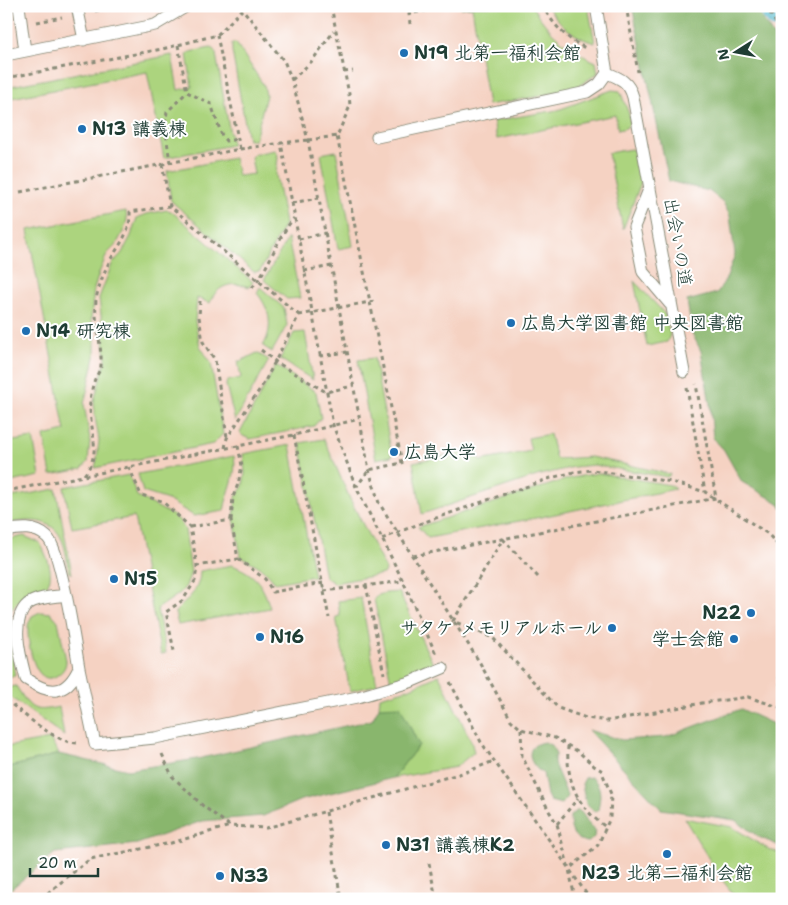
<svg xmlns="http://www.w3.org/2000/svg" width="788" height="905" font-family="'Shantell Sans','Klee One',sans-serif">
  <rect width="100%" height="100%" fill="#fff"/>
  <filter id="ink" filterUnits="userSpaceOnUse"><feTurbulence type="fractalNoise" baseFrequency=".02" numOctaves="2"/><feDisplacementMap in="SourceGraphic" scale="10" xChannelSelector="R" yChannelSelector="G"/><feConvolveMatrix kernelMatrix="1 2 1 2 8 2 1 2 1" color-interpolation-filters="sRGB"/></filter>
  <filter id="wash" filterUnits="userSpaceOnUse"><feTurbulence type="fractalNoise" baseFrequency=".0096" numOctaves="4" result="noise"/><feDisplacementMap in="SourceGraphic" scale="20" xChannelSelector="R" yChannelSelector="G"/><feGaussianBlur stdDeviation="1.12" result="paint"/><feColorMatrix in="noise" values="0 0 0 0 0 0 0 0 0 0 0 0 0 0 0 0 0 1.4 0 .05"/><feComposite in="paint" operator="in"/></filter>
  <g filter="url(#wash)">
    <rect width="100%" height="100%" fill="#f4dbbe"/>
    <path fill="#f5d2c2" d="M6 6H782V899H6Z"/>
    <path fill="#acd47e" stroke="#668859" d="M461 6H532C548 32 568 50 596 62L598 73 577 87 535 97 488 105 472 7 461 8Z
      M547 6H560L561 10 588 6 595 43C572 37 560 24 547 6Z
      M232 43H236L264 86 266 95 255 140H248L232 51Z
      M211 48 214 50 216 54 232 145 164 158 147 72 6 99V87L172 55 178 90 192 87 187 54 190 52Z
      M612 90 620 91 629 114 630 123 626 128 618 130 615 115 497 139 493 121 558 110Z
      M631 149 637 152 642 180 623 229 608 153Z
      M275 150 277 152 278 157 276 175 285 224 260 271 254 272 171 201 167 171 234 158 238 176 254 174 251 157 254 154Z
      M336 151 353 246 338 249 321 154Z
      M167 210 171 211 253 282 249 287C233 281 216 285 210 303L197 298 195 321 200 346 211 363 223 434 213 444 95 468 97 459 99 440 95 417 94 401 106 358 99 298 112 264 122 253 131 236 137 218 147 214Z
      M126 211 127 220 124 230 116 245 107 254 99 273 94 289 91 320 95 337V357L84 404 90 440 88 462 82 469 51 475 44 436 65 431 28 230Z
      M288 238 300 298 287 299 264 280Z
      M634 281 665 314 670 335 667 342 647 346Z
      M260 287 284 308 287 325 272 352 263 346C274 328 270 309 257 293Z
      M305 332 313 380 280 359 294 333Z
      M257 353 269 360 235 421 226 385 227 381 241 378 238 361H241Z
      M374 358 392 456 376 459 358 360Z
      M276 365 316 392 321 418 314 426 250 439 243 436 240 433Z
      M550 434 556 459 591 457 670 474 668 477 594 465 574 467 540 475 422 514 413 462 477 450 480 461 531 451 528 438Z
      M33 438 40 476 6 483V442Z
      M324 439 350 499 386 570 383 574 334 583 325 577 300 443Z
      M290 445 314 576 275 583C267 569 255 564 241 557L234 518 236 497 243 486 245 473 243 454Z
      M234 456C238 475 227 491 224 511L194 516 168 500 143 492 138 474Z
      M598 473 670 485 675 489 541 517 428 538 418 527 571 478Z
      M129 475 137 496 174 516 180 521 185 530 191 572 186 586 179 594 157 609 166 653 161 654 134 517 72 528 64 487Z
      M56 489 72 574 69 571C67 561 66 549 62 540 52 516 26 520 6 524V498Z
      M24 536 40 543C47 556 57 577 44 589 39 594 31 593 26 596 17 601 12 609 7 616L15 676 6 677V540Z
      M232 565C256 574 263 585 270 608L178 625 175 612C188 599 200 590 200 571Z
      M399 592 434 666 402 680 391 682 374 599C379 592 390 593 399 592Z
      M361 598 377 685 350 691 336 617 340 616 338 601Z
      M40 612 51 613 58 621 66 660C66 666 64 670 59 674 35 693 27 642 28 627 28 623 30 620 32 616Z
      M439 675 471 741 474 752 456 767 393 778 419 745 379 707 380 697 408 689Z
      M16 686C31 709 31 713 59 707L64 736 6 694V688Z
      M50 739 59 754 6 768V747Z
      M684 818 732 827 768 849 782 854V899H737L720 877Z"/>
    <path fill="#89b66d" stroke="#547a50" d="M632 6H754L782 50V508L777 502 742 482 724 450 713 438 710 404 701 351 692 333 687 301 717 293 727 277 735 254 730 216 723 202 709 191 669 181Z
      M400 706 419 745 393 778 301 800 263 816 202 821 137 844 55 853 6 893V768L59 754 128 770 197 759 372 720 379 707Z
      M741 709 782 728V847L759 837 735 820 661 809 588 730 622 740 666 737Z
      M545 742 552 746 556 754 554 758V764L568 797 561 804 550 801 547 795 543 773C528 765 523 744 545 742Z
      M591 777C603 786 600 798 598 810L595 812 586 804 582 784 585 778Z
      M578 810C586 815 586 824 596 831L594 837 589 842C573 841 570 830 570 816Z"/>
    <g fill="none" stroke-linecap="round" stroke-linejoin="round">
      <path stroke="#4ab4c8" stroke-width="40" d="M779 6 782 10"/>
    </g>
  </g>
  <g filter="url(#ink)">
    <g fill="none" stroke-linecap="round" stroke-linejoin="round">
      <defs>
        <path id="service" d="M19 6 25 51
          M77 6 84 40
          M596 6 607 73C620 78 629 82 633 97L684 372
          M6 55 155 25 187 6
          M377 137 587 92 599 84 607 73
          M650 187 634 227 643 272 670 304
          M6 531C20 528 35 526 47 537 61 550 75 644 79 668 66 696 50 695 26 679 21 659 9 620 28 604 37 597 55 597 66 595
          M79 668 95 744 155 738 358 697 410 682 443 668"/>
      </defs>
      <use href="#service" stroke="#8a8c79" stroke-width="13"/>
      <path stroke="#8a8c79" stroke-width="3" stroke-dasharray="4 4" stroke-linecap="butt" d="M240 6 284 61 292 80 308 140 369 470 379 503 480 663 511 720 521 729 555 738 579 752 594 766 601 770 611 794 610 818 598 845 569 869
        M331 6 349 94 350 106 337 136 402 463 369 470 357 486
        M542 6C553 23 566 40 586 48
        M626 6 638 72
        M766 6 782 33
        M246 8 254 6
        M95 11 120 6
        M37 22 62 17
        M410 24 409 14 450 6
        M217 35 240 149
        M178 45 187 92
        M344 72 353 71
        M6 78 162 49 217 35 246 6
        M292 80 311 62 334 31
        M308 140 281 143 333 425 356 487 403 581 436 654
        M308 140 337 136
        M170 163 165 125 167 112 187 92 211 104 222 136 226 141 238 139
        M162 164 170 206 299 315
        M20 192 240 149 282 143
        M292 203 319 198
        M299 239 326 233
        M304 271 332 266
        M252 288C270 267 276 239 294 218
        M200 301 199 317 203 342 215 360 227 437
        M299 315 375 301
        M261 350 276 362 326 392 353 386
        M320 356 347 352
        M687 388 705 492 768 534 782 550
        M294 435 329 618
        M225 448 227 438 264 383 299 315
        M129 467 141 495 162 501 190 527 197 566 195 581 183 600 166 612 174 651
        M84 475C102 453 91 434 90 409 89 401 92 387 95 379 97 374 101 370 101 365 102 343 94 322 96 300 98 287 105 269 112 257 121 243 131 230 130 212L170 206
        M6 491 294 435 359 419
        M231 520 233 497 238 484 242 466 238 446
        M190 527 231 520 238 559 197 566
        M382 539 416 525 551 478 574 472 592 470 672 482 705 492
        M413 556 716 498 696 384
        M238 559 265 579 273 592 323 583
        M538 577 503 539 453 621 493 638 558 708 586 718 608 721 702 703 748 697 782 708
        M366 585 384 674
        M324 591 403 581
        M782 667 779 678 782 694
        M450 682 481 742 590 899
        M6 700C24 714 54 742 77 743
        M521 729 522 756 549 811 557 824 569 869 575 899
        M568 746C566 781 577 807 606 827
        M162 754 172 776 203 806 230 826 266 828 466 772 494 761
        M326 812 341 899
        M557 824 578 798
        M429 863 436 899
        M42 899 50 891 90 859 171 843 230 826"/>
      <use href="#service" stroke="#fff" stroke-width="11"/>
    </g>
  </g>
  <g fill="#1f6fb2" stroke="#fff" stroke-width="2">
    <circle cx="404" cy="53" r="5"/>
    <circle cx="82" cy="129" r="5"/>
    <circle cx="511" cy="323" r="5"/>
    <circle cx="26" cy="331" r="5"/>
    <circle cx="394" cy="452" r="5"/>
    <circle cx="114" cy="579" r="5"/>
    <circle cx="751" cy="613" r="5"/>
    <circle cx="612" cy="628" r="5"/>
    <circle cx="260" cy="637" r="5"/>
    <circle cx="734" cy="639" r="5"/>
    <circle cx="386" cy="845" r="5"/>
    <circle cx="667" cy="854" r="5"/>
    <circle cx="220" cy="876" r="5"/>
  </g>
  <g text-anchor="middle" stroke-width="4" stroke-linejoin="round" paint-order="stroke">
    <g font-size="18" font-weight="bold" fill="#1f3d34" stroke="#fff" text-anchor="start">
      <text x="414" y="59">N19 北第一福利会館</text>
      <text x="92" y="135">N13 講義棟</text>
      <text x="521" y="329">広島大学図書館 中央図書館</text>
      <text x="36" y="337">N14 研究棟</text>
      <text x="404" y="458">広島大学</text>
      <text x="124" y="585">N15</text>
      <text x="741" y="619" text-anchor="end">N22</text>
      <text x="602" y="634" text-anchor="end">サタケ メモリアルホール</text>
      <text x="270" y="643">N16</text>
      <text x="724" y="645" text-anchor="end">学士会館</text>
      <text x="396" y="851">N31 講義棟K2</text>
      <text x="667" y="879" text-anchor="middle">N23 北第二福利会館</text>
      <text x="230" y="882">N33</text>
    </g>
    <g font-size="18" fill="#1f3d34" stroke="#fff">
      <text transform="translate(678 242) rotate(80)" y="6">出会いの道</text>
    </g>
  </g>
  <rect width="788" height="905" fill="none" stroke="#fff" stroke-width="25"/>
  <g transform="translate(736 52) rotate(259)" stroke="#ffffff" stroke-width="4" paint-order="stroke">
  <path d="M0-4L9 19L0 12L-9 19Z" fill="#1f3d34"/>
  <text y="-8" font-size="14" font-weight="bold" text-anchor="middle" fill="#1f3d34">N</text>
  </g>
  <path d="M30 868v8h68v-8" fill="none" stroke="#1f3d34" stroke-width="2.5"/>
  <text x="38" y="868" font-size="15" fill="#1f3d34" stroke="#ffffff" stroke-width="4" paint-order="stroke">20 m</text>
</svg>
